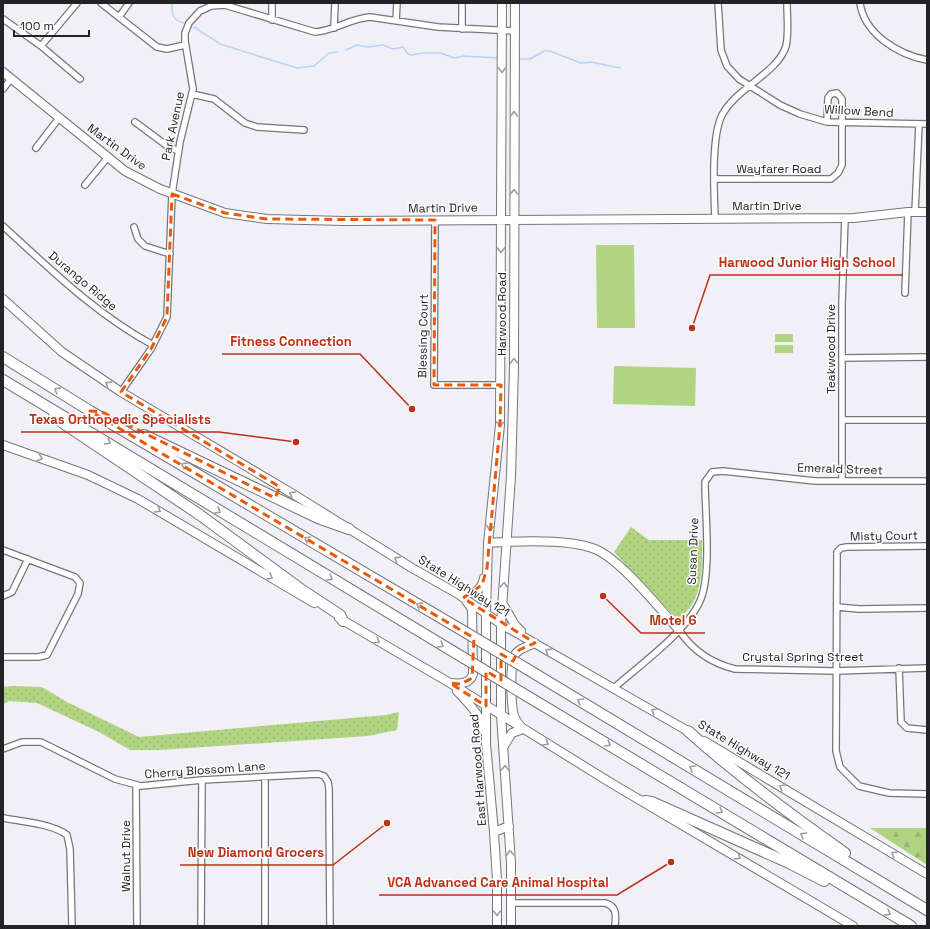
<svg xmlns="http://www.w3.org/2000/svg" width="930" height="929" font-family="'Space Grotesk',sans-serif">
  <defs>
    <pattern id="grass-dots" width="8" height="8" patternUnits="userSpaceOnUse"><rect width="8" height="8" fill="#b1d482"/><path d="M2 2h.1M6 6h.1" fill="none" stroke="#98b670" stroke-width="1.8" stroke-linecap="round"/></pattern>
    <pattern id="forest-firs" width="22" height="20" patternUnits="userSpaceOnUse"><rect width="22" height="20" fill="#b1d482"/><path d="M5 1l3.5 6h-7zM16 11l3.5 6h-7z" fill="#98b670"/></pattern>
  </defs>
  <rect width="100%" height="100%" fill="#f1f0f6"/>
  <path fill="url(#grass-dots)" d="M631 527 649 540H702C702 565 704 601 680 617L674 616 614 552Z
    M12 686 42 687 67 702 139 737 386 715 399 712 397 730 368 736 159 750H130L99 732 37 703 9 701 3 704V687Z"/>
  <path fill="url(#forest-firs)" d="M870 828H927V865Z"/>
  <path fill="#b1d482" d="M596 245H634L635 328H597Z
    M775 334H793V342H775Z
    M775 345H793V353H775Z
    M614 366 696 368 695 406 613 404Z"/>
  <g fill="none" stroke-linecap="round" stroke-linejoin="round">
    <path stroke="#b5d2ff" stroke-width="1.5" d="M172 3C171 14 173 20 184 23
      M194 27 220 44 297 68 314 66 329 53 338 52
      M346 50 357 45 368 47 383 45 393 49 403 47 408 54 411 55 423 53H441L454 58 464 56 498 58
      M519 59H530L544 51H550L581 63 591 62 620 68"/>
    <defs>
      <path id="street" d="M101 3 157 47 167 49 185 45
        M718 3 721 50 727 66 739 79 780 105 800 114 827 122 927 124
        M860 3C864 34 899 55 927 60
        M119 17 129 3
        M3 19 41 46 80 79
        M272 20V3
        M396 21 397 3
        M334 28 335 3
        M462 29V3
        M41 46 77 3
        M3 89 11 79
        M192 94 214 99 245 123 257 127 304 130
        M135 122 166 145 178 151
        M36 148 59 118
        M715 179H831L838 173 842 165V99L837 93 831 94 828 98 827 122
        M85 185 108 157
        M915 212 919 124
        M715 218C714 192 711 137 722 115 737 87 778 73 786 46 789 33 787 17 787 3
        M435 220 434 385H501
        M3 226C50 269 97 315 153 345
        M134 227 138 239 145 246 170 254
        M905 293 908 212
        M843 358 927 357
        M121 392 151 349 167 317 172 194 180 142 193 89 185 41V33L189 23 200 11 211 6 225 5 315 32C334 31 351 18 370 17L438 27 514 31
        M842 420H927
        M842 481V303L845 218
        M927 546 847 547 841 548 837 552 836 751 840 767 859 786 889 793 927 794
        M3 550 75 577 80 583 78 594 47 655 38 657H3
        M3 596 12 592 28 559
        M837 607 859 609 927 608
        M679 630C692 650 711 663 735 669L836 671 927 668
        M899 668 901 722 907 728 927 730
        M615 687C640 665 687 631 700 601 712 574 705 513 705 482L712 472 723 471 815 481H927
        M3 749 22 742H41L115 779 141 786 202 780 318 774 324 776 328 782 329 789 330 926
        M136 785 137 926
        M3 818C20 821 53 824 67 835L70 849 72 926
        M511 903H605C617 906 616 915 615 926
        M201 926 202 780
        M265 926V777"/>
      <path id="secondary" d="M3 72 125 171 160 189 225 213 267 219 344 221 854 218 908 212H927
        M3 299 62 352 121 392 293 494 412 568 458 594 501 624 693 734
        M3 445 88 475 138 499 314 603
        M488 543C516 541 568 538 595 549 620 559 659 608 679 630
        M458 594C472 594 481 593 484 578
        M504 606 515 625 521 631
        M339 618 450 683 611 783 853 926
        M451 683C460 684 470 684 473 674L472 609 467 602
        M457 691C468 703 481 715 484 731
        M704 741 927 874
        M504 746 512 733 523 729C520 726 516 721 514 716 511 706 510 666 514 656 518 648 528 647 535 643
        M494 832 509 826
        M497 926V881L494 832 486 744V613L488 543 500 425 502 3
        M511 926V863L501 715V624L511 476 514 367 515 3"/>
      <path id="highway" d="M3 357 90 411 465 632
        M3 380 464 658
        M54 413 60 421 200 515 302 590 340 615 343 621
        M144 435 318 518 349 529
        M527 669 927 910
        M527 696 911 926
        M688 731C737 775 791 815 845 853
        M645 801 652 802 789 863 824 881"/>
    </defs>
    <use href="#street" stroke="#76767a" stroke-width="8"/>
    <use href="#secondary" stroke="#76767a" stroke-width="10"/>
    <use href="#highway" stroke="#76767a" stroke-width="12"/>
    <use href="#street" stroke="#fff" stroke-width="5.5"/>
    <use href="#secondary" stroke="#fff" stroke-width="8"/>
    <use href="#highway" stroke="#fff" stroke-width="10"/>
    <defs>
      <path id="highway-bridge" d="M465 632 527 669
        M464 658 527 696"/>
    </defs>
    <use href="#highway-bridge" stroke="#76767a" stroke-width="12" stroke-linecap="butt"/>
    <use href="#highway-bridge" stroke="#fff" stroke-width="10"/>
  </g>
  <defs><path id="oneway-chevron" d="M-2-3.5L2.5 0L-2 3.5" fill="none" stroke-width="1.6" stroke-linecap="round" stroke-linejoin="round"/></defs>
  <g stroke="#9c9c9d">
    <use href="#oneway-chevron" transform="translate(502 70) rotate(90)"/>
    <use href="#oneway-chevron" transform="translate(514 114) rotate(-90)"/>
    <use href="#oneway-chevron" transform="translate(514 192) rotate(-90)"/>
    <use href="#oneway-chevron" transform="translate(501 250) rotate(90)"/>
    <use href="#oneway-chevron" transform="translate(514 361) rotate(-91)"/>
    <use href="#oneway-chevron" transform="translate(108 384) rotate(-147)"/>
    <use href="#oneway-chevron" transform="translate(57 390) rotate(-148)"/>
    <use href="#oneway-chevron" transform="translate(500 424) rotate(93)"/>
    <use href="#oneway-chevron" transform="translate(108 442) rotate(31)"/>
    <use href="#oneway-chevron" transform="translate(40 458) rotate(19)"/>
    <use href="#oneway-chevron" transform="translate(184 465) rotate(-150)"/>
    <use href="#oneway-chevron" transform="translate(292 494) rotate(-149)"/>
    <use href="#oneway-chevron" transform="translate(158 510) rotate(31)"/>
    <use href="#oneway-chevron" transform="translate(218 511) rotate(31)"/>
    <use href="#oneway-chevron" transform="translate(490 528) rotate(98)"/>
    <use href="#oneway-chevron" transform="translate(307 539) rotate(-149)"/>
    <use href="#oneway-chevron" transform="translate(397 559) rotate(-148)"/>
    <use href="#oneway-chevron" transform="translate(270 577) rotate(30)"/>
    <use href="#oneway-chevron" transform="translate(330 578) rotate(31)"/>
    <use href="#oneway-chevron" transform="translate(504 585) rotate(-87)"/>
    <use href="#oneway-chevron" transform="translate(419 605) rotate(-149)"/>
    <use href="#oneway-chevron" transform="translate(377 641) rotate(31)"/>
    <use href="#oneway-chevron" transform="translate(441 645) rotate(31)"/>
    <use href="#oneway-chevron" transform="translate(548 651) rotate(-148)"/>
    <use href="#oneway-chevron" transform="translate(580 701) rotate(-149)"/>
    <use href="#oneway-chevron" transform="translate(654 711) rotate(-149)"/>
    <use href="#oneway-chevron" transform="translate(546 743) rotate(31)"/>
    <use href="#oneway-chevron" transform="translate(608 744) rotate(31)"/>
    <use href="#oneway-chevron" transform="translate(505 768) rotate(-90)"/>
    <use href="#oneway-chevron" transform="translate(692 768) rotate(-149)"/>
    <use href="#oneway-chevron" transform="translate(782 787) rotate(-149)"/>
    <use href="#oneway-chevron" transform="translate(720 811) rotate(31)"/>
    <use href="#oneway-chevron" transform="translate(803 835) rotate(-149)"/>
    <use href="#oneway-chevron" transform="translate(510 853) rotate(-93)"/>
    <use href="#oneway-chevron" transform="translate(894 854) rotate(-149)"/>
    <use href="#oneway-chevron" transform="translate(738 857) rotate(31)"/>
    <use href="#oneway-chevron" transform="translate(497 913) rotate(90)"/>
    <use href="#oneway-chevron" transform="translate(888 913) rotate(30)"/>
  </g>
  <path fill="none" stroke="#e8590c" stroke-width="3" stroke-dasharray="8 5" stroke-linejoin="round" d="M172 194 225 213 267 219 435 220 434 385H501L500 425 487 568 482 585 463 598 535 643 519 650 513 661 501 654V680L486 671V706L450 683 461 684 472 678 474 638 90 411 102 412 275 498 280 487 121 392 151 349 167 317Z"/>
  <g text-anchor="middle" stroke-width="3" stroke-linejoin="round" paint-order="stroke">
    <g font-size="12" fill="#232325" stroke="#fefefe">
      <text transform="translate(859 111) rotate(3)" y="4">Willow Bend</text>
      <text transform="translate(173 126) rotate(-78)" y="4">Park Avenue</text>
      <text transform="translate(117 147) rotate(36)" y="4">Martin Drive</text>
      <text x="779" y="173">Wayfarer Road</text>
      <text x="767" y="210">Martin Drive</text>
      <text transform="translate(443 208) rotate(-1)" y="4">Martin Drive</text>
      <text transform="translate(83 281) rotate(40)" y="4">Durango Ridge</text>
      <text transform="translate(502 314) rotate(-90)" y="4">Harwood Road</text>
      <text transform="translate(423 336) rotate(-89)" y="4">Blessing Court</text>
      <text transform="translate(831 349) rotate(-90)" y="4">Teakwood Drive</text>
      <text transform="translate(840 469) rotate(2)" y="4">Emerald Street</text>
      <text transform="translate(884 536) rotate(-1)" y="4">Misty Court</text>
      <text transform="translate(693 551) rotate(-88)" y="4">Susan Drive</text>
      <text transform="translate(464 586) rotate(32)" y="4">State Highway 121</text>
      <text x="803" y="661">Crystal Spring Street</text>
      <text transform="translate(744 750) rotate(31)" y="4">State Highway 121</text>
      <text transform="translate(205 770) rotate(-4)" y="4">Cherry Blossom Lane</text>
      <text transform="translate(478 770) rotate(-94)" y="4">East Harwood Road</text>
      <text transform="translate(126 856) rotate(-90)" y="4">Walnut Drive</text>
    </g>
  </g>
  <path fill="none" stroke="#bc3019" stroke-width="1.5" d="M692 328L710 275H903M412 409L360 354H222M296 442L219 432H21M603 596L641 633H705M387 823L333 865H180M671 862L617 895H379"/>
  <g fill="#bc3019" stroke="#fefefe" stroke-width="1.5">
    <circle cx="692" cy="328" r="4"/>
    <circle cx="412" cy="409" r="4"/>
    <circle cx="296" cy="442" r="4"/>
    <circle cx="603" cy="596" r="4"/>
    <circle cx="387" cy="823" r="4"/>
    <circle cx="671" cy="862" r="4"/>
  </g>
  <g font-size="13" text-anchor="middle" font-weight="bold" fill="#bc3019" stroke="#fefefe" stroke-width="3" stroke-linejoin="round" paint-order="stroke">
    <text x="807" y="267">Harwood Junior High School</text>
    <text x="291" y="346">Fitness Connection</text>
    <text x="120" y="424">Texas Orthopedic Specialists</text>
    <text x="673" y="625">Motel 6</text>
    <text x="256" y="857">New Diamond Grocers</text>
    <text x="498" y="887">VCA Advanced Care Animal Hospital</text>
  </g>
  <rect width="930" height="929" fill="none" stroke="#232325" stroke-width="8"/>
  <path d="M14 30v6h75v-6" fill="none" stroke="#232325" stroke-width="2"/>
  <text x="20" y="30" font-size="12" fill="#232325" stroke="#fefefe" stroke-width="3" paint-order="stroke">100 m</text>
</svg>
